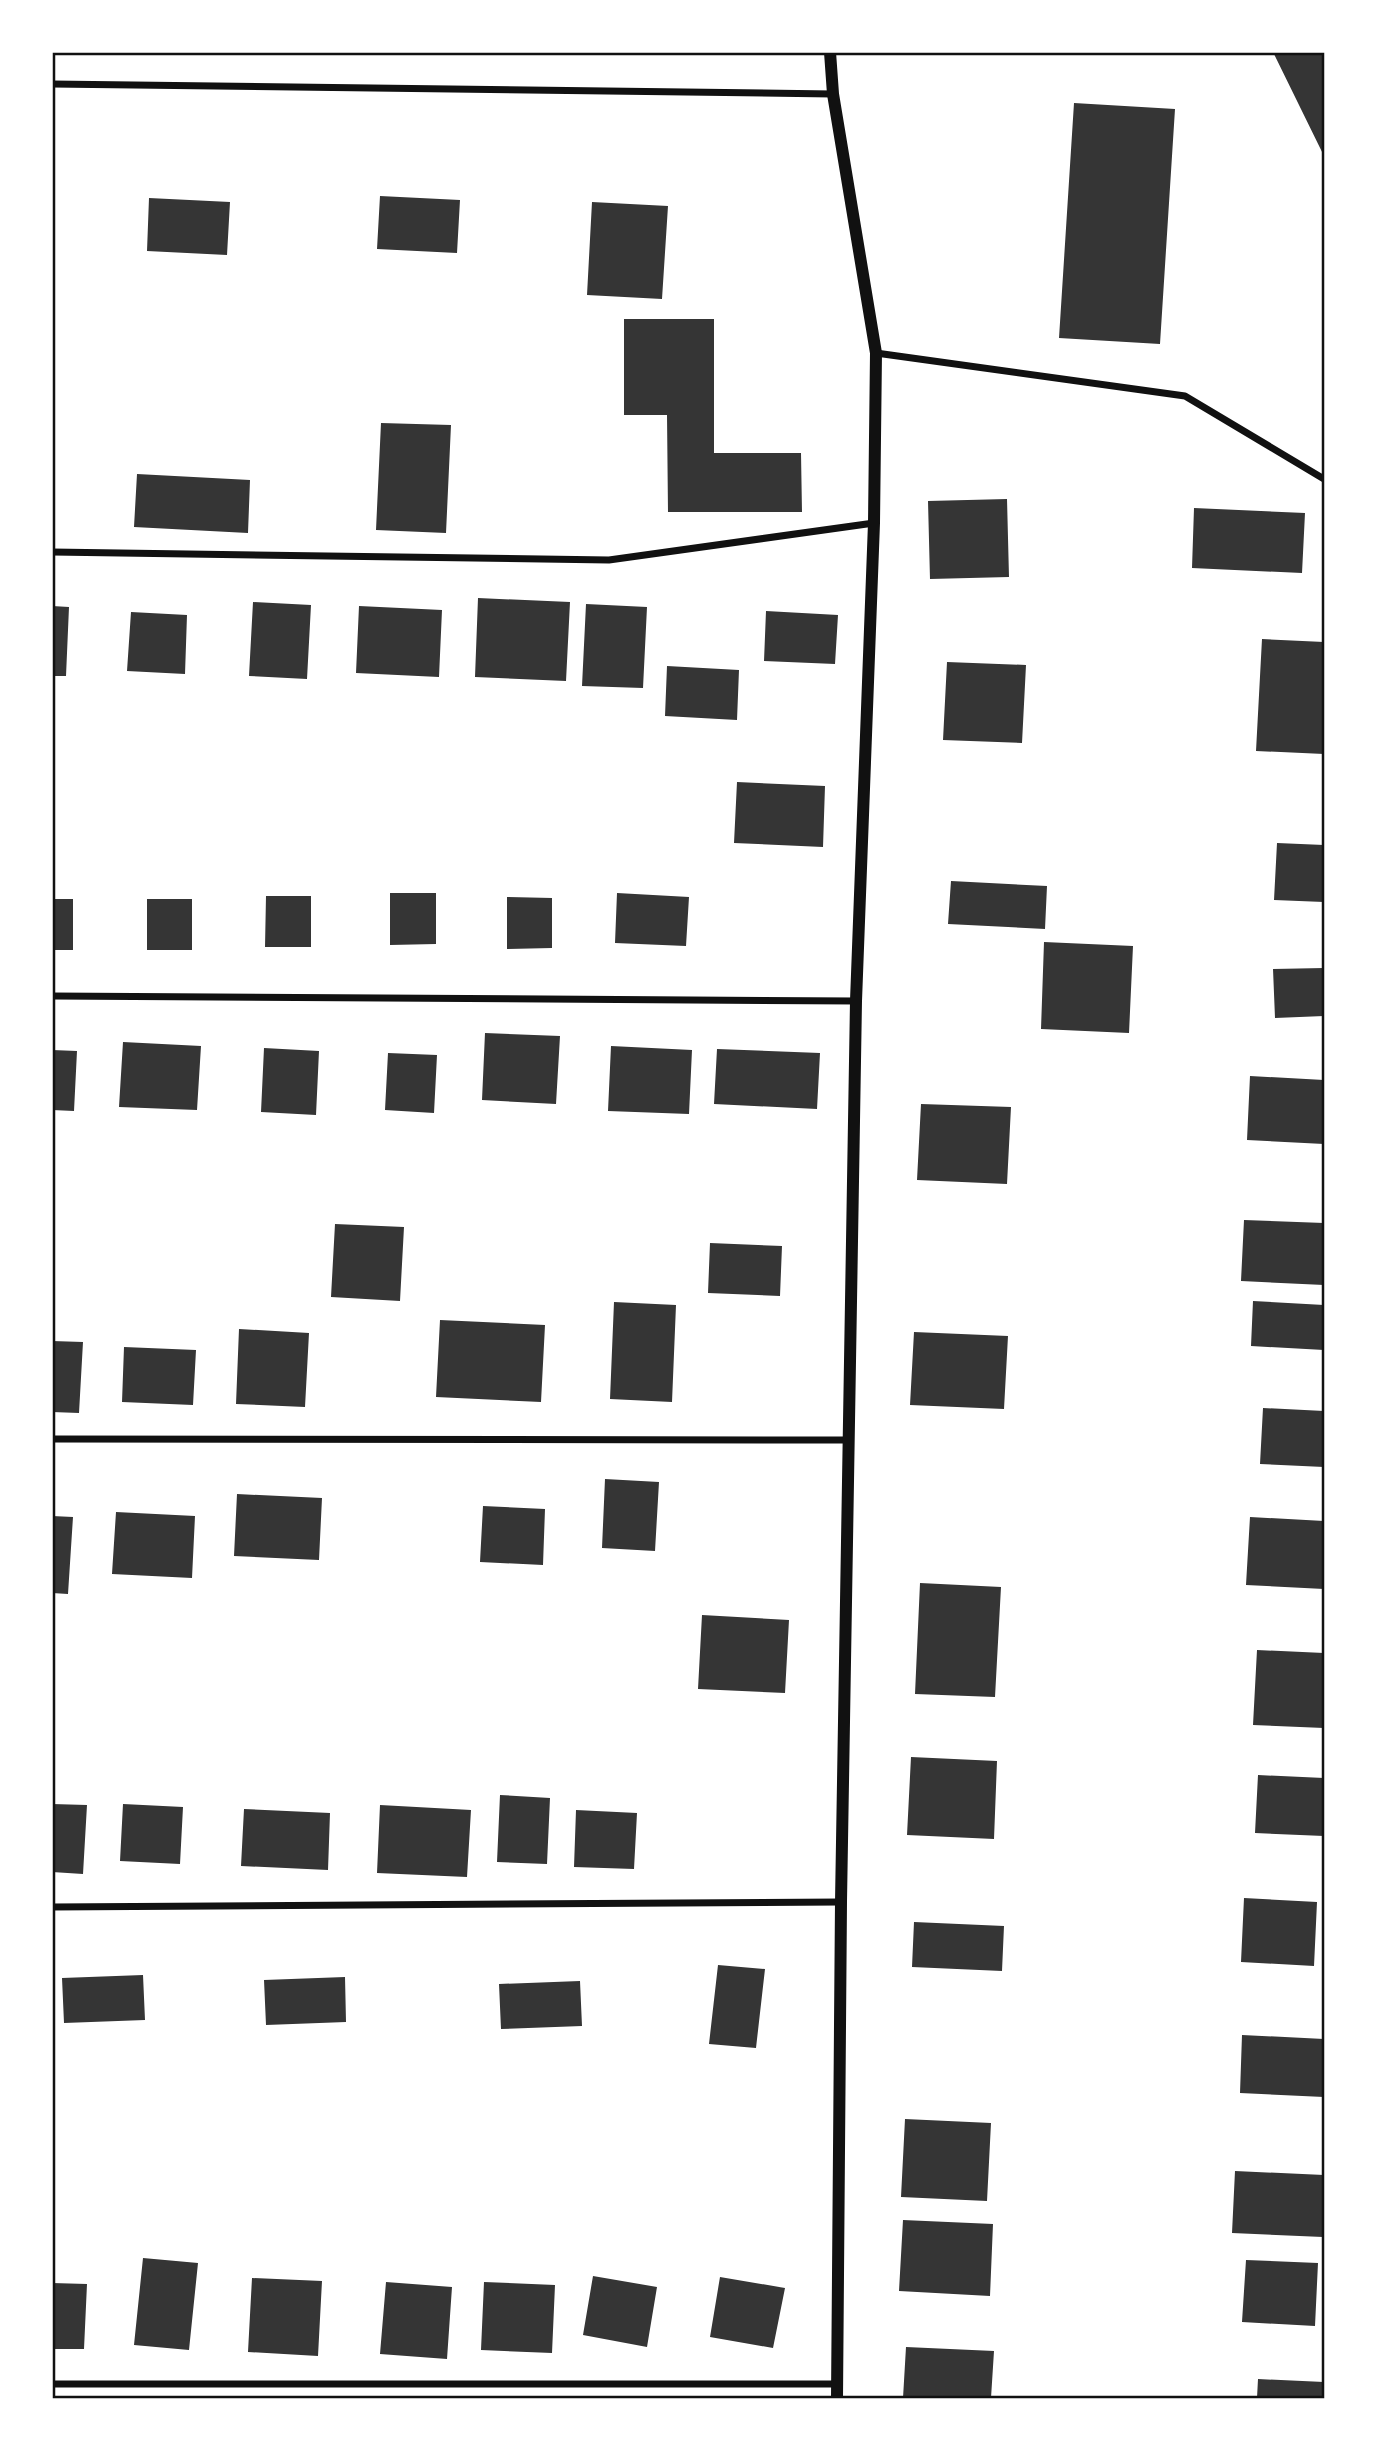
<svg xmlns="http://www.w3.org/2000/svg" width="1377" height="2451" font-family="'PT Sans Narrow',sans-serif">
  <rect width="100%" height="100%" fill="#fff"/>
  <path fill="#353535" d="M1273 52H1324V156Z
    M1074 103 1175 109 1160 344 1059 338Z
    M380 196 460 200 457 253 377 249Z
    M149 198 230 202 227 255 147 251Z
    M592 202 668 206 662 299 587 295Z
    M624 319H714V453H801L802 512H668L667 415H624Z
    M381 423 451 425 446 533 376 530Z
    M137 474 250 480 248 533 134 527Z
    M1007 499 1009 577 930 579 928 501Z
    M1194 508 1305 513 1302 573 1192 568Z
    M478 598 570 602 566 681 475 677Z
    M253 602 311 605 307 679 249 676Z
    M586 604 647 607 643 688 582 686Z
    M52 606 69 607 66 676H52Z
    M359 606 442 610 439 677 356 673Z
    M766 611 838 615 835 664 764 661Z
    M131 612 187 615 185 674 127 671Z
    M1262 639 1324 642V754L1256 751Z
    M947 662 1026 665 1022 743 943 740Z
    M667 666 739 670 737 720 665 716Z
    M737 782 825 786 823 847 734 843Z
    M1277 843 1324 845V902L1274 900Z
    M951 881 1047 886 1045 929 948 924Z
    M390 893H436V944L390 945Z
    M617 893 689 897 686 946 615 943Z
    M266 896H311V947H265Z
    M507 897 552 898V948L507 949Z
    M52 899H73V950H52Z
    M147 899H192V950H147Z
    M1044 942 1133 946 1129 1033 1041 1029Z
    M1324 968V1016L1275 1018 1273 969Z
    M485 1033 560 1036 556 1104 482 1100Z
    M123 1042 201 1046 197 1110 119 1107Z
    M611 1046 692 1050 689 1114 608 1111Z
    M264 1048 319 1051 316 1115 261 1112Z
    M717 1049 820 1053 817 1109 714 1104Z
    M52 1050 77 1051 74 1111 52 1110Z
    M388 1053 437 1055 434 1113 385 1110Z
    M1250 1076 1324 1080V1144L1247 1140Z
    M921 1104 1011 1107 1007 1184 917 1180Z
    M1244 1220 1324 1223V1285L1241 1281Z
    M335 1224 404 1227 400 1301 331 1297Z
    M710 1243 782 1246 780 1296 708 1293Z
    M1253 1301 1324 1305V1350L1251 1346Z
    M614 1302 676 1305 672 1402 610 1399Z
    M440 1320 545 1325 541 1402 436 1397Z
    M239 1329 309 1333 305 1407 236 1404Z
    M914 1332 1008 1336 1004 1409 910 1405Z
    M52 1341 83 1342 79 1413 52 1412Z
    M124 1347 196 1350 193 1405 122 1402Z
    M1263 1408 1324 1411V1467L1260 1464Z
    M605 1479 659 1482 655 1551 602 1548Z
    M237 1494 322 1498 319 1560 234 1556Z
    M483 1506 545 1509 543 1565 480 1562Z
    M116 1512 195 1516 192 1578 112 1574Z
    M52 1516 73 1517 68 1594 52 1593Z
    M1250 1517 1324 1521V1589L1246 1585Z
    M920 1583 1001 1587 995 1697 915 1694Z
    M702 1615 789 1620 785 1693 698 1689Z
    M1257 1650 1324 1653V1728L1253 1725Z
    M911 1757 997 1761 994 1839 907 1835Z
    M1258 1775 1324 1778V1836L1255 1833Z
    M500 1795 550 1798 547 1864 497 1862Z
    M52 1804 87 1805 83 1874 52 1872Z
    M123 1804 183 1807 180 1864 120 1861Z
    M380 1805 471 1810 467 1877 377 1873Z
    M244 1809 330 1813 328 1870 241 1866Z
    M576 1810 637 1813 634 1869 574 1867Z
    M1244 1898 1317 1902 1314 1966 1241 1962Z
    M914 1922 1004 1926 1002 1971 912 1967Z
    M718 1965 765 1969 756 2048 709 2044Z
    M143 1975 145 2020 64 2023 62 1978Z
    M345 1977 346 2022 266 2025 264 1980Z
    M580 1981 582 2026 501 2029 499 1984Z
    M1242 2035 1324 2039V2097L1240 2093Z
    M905 2119 991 2123 987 2201 901 2197Z
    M1235 2171 1324 2175 1323 2237 1232 2233Z
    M903 2220 993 2224 990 2296 899 2291Z
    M143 2258 198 2263 189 2350 134 2345Z
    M1246 2260 1318 2263 1315 2326 1242 2322Z
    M593 2276 657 2287 647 2347 583 2335Z
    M720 2277 785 2288 773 2348 710 2337Z
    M252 2278 322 2281 318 2356 248 2352Z
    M386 2282 452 2287 447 2359 380 2354Z
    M484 2282 555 2285 552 2353 481 2350Z
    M52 2283 87 2284 84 2349H52Z
    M906 2347 994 2351 991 2398H903Z
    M1258 2379 1324 2382V2398H1257Z"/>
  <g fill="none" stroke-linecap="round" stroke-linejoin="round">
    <path stroke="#111" stroke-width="7" d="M52 84 833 94
      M876 353 1185 396 1324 479
      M52 552 609 560 874 523
      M52 996 856 1001
      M52 1439 849 1440
      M52 1907 841 1902
      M52 2384H838"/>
    <path stroke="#111" stroke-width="12" d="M830 52 833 94 876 353 874 523 856 1001 841 1902 837 2398"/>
  </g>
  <rect width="1377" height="2451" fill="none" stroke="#ffffff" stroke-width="108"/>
  <rect x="54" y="54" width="1269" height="2343" fill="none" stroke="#111" stroke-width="2.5"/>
</svg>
